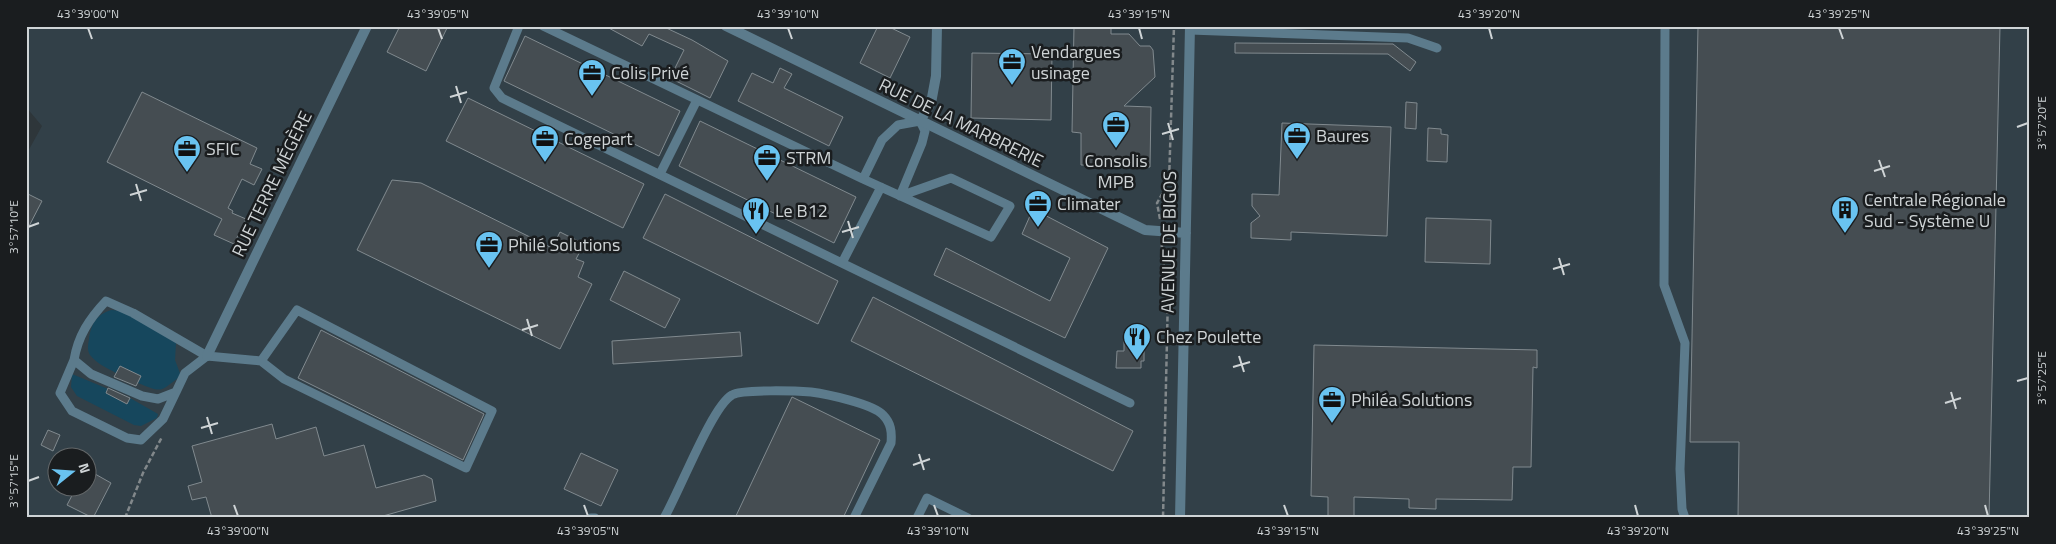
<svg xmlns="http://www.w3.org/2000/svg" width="2056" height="544" font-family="'Titillium Web',sans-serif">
  <rect width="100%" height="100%" fill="#2e363a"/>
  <path fill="#324048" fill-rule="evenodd" d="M26 26H2030V518H26V155L42 126 26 107ZM58 456H88V486H58Z"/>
  <path fill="#16475d" d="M111 310C133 310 158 332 176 343L175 360 181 376C159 391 165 394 138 383L141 376 120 366 116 373C107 368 96 363 90 355 87 350 88 345 89 339 91 324 96 315 111 310Z
    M72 374 108 389 106 393 127 404 130 398 158 414 157 418 141 426 134 425 77 396 71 387Z"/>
  <path fill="#454d52" stroke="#818a8f" d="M400 26H448L426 71 387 52Z
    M605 26H662L692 40 728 61 710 98 670 78 684 50 649 34 642 46Z
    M878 26H887L910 37 890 78 860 63Z
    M1074 26H1111V34H1129L1140 46H1150L1153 50 1155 77 1124 106 1151 107 1150 167 1081 165V133L1072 132Z
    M1698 26H2000L1989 518H1738L1739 442H1690Z
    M525 36 680 111 659 156 504 81Z
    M1235 43 1393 44 1416 62 1410 71 1388 54 1235 53Z
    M972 53 1052 54 1051 120 971 118Z
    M780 68 792 74 784 88 843 117 829 146 738 101 752 73 773 83Z
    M142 92 257 148 250 164 262 169 254 185 242 179 228 208 233 211 232 213 246 219 234 244 214 235 222 219 107 162Z
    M468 98 644 184 623 228 446 141Z
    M1406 102 1417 103 1416 129 1405 128Z
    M700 121 856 197 834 243 679 166Z
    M1282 123 1391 127 1387 236 1291 232V240L1251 238V223L1260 216 1252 206V194L1279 195Z
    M1428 128 1441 129V134L1448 135 1447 162 1427 161Z
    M392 180 421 183 552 248 560 232 584 244 576 259 584 262 578 277 592 284 560 349 357 250Z
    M26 193 42 201 26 232Z
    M665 194 838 281 818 324 643 238Z
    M1033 209 1108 248 1065 338 934 275 946 248 1050 301 1070 258 1022 234Z
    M1426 218 1491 220 1490 264 1425 262Z
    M624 271 680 299 665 328 610 300Z
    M873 297 1133 431 1113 471 851 341Z
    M321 330 484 414 463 460 298 378Z
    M740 332 742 356 613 364 612 341Z
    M1124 335H1144V361H1141V368H1116L1117 351H1124Z
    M1314 345 1537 350V368L1533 367 1531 467H1513L1512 500 1436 499V509L1409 508V499L1354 497V518H1328V497L1311 496Z
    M120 366 141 376 136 386 114 377Z
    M108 388 130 398 127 404 106 393Z
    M792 397 880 440 843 518H735Z
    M272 424 276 439 316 427 324 456 364 445 376 488 424 475 432 479 436 501 383 516 384 518H212L206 497 192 500 188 486 202 482 192 446Z
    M48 430 60 435 53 451 41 445Z
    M581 453 618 470 601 506 564 489Z
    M88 470 111 483 93 518 67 505 77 486H88Z"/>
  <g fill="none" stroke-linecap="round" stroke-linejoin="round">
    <path stroke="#82888b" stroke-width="2.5" stroke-dasharray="5 2.5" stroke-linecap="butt" d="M1160 219 1157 203 1169 182 1174 26
      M1162 242C1161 259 1167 276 1168 294L1163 518
      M125 518 143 473 162 437"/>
    <path stroke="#5c7b8c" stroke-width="9" d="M519 26 494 88 502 98 1130 403
      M543 26 863 179 991 237 1010 206 951 178 900 196
      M1665 26 1664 285 1685 343 1680 469 1682 509 1685 518
      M1190 30 1408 38 1437 48
      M660 174 697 100
      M863 179 882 140 898 125 920 121 925 131 922 143 900 196
      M842 263 881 187
      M207 356 185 373 176 392 158 399 142 396 91 374 74 360C78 336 89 319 106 301L133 313 207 356 261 361 284 379 466 468 492 411 297 310 261 361
      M74 360 60 393 72 411 127 438 141 440 163 419 176 392
      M591 518H595
      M664 518C679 493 712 406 732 395 742 389 798 391 811 392 827 394 873 404 883 415 891 423 892 432 891 443L854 518
      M917 518 927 498 968 518"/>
    <path stroke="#5c7b8c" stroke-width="10" d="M726 26 1145 230 1186 233
      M920 121 931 103 936 76 937 26
      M207 356 367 26
      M1180 518 1190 26"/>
  </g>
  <path fill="none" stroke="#cfd4d6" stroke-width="2" d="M88 28 92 39M438 28 442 39M788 28 792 39M1139 28 1142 39M1489 28 1492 39M1839 28 1843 39M456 86 461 103M450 97 467 92M1168 123 1173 140M2017 127 2028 123M1162 134 1179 129M1879 160 1885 177M1874 171 1890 166M136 184 141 201M130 195 147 190M848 221 853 238M28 227 39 223M842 232 859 227M1559 258 1564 275M1553 269 1570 264M527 319 532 336M522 330 538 325M1239 356 1244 372M1233 367 1250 362M2017 381 2028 378M1951 392 1956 409M1945 403 1961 398M207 417 212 434M201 428 218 423M919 454 924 470M913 465 930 459M28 481 39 477M234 505 238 516M584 505 588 516M934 505 938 516M1284 505 1288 516M1635 505 1638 516M1985 505 1988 516"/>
  <defs>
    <symbol id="office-pin" viewBox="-11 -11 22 30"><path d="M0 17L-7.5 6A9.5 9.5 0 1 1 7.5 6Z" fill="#69c3f1" stroke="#1a1d1f"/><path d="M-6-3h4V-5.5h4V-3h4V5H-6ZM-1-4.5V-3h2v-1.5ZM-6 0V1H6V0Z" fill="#111"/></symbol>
    <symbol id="building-pin" viewBox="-11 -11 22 30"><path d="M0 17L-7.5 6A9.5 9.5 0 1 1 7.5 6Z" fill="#69c3f1" stroke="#1a1d1f"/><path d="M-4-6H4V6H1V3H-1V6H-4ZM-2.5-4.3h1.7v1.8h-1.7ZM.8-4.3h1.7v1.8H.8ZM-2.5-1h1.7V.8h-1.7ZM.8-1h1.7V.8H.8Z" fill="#111"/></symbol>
    <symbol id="restaurant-pin" viewBox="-11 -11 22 30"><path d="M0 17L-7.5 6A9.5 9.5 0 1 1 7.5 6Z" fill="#69c3f1" stroke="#1a1d1f"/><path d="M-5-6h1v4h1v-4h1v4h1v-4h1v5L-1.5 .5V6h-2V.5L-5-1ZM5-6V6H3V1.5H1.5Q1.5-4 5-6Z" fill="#111"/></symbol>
  </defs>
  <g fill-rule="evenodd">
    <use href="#office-pin" x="996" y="46" width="32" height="43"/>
    <use href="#office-pin" x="576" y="57" width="32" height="43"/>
    <use href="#office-pin" x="1100" y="109" width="32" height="43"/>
    <use href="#office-pin" x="1281" y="120" width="32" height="43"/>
    <use href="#office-pin" x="529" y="123" width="32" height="43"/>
    <use href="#office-pin" x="171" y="133" width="32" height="43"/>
    <use href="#office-pin" x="751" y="142" width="32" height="43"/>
    <use href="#office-pin" x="1022" y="188" width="32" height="43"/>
    <use href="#building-pin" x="1829" y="194" width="32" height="43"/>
    <use href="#restaurant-pin" x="740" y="195" width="32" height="43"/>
    <use href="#office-pin" x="473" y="229" width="32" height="43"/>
    <use href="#restaurant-pin" x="1121" y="321" width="32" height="43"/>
    <use href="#office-pin" x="1316" y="384" width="32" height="43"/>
  </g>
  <g text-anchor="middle" stroke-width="5" stroke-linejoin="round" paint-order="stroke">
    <g font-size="18" fill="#cfd4d6" stroke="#1a1d1f" text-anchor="start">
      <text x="1031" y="58">Vendargues<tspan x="1031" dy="21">usinage</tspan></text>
      <text x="611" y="79">Colis Privé</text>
      <text x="1316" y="142">Baures</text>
      <text x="564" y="145">Cogepart</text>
      <text x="206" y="155">SFIC</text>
      <text x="786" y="164">STRM</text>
      <text x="1116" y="167" text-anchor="middle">Consolis<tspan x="1116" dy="21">MPB</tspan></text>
      <text x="1864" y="206">Centrale Régionale<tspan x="1864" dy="21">Sud - Système U</tspan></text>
      <text x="1057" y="210">Climater</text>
      <text x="775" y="217">Le B12</text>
      <text x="508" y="251">Philé Solutions</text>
      <text x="1156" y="343">Chez Poulette</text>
      <text x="1351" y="406">Philéa Solutions</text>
    </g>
    <g font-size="18" fill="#cfd4d6" stroke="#1a1d1f">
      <text transform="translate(961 123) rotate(26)" y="6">RUE DE LA MARBRERIE</text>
      <text transform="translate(272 184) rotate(-64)" y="6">RUE TERRE MÉGÈRE</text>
      <text transform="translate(1169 242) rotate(-89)" y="6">AVENUE DE BIGOS</text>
    </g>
  </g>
  <rect width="2056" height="544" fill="none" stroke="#1a1d1f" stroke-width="55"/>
  <g transform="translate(72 472) rotate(73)"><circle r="24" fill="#1a1d1f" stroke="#626668"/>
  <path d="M0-4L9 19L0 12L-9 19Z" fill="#69c3f1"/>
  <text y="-8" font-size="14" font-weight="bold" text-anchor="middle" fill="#cfd4d6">N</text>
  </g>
  <rect x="28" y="28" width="2000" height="488" fill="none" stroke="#cfd4d6" stroke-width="2"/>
  <g font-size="12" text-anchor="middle" fill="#cfd4d6">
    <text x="88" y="18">43°39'00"N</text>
    <text x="438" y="18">43°39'05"N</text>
    <text x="788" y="18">43°39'10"N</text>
    <text x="1139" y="18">43°39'15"N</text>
    <text x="1489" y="18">43°39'20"N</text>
    <text x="1839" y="18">43°39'25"N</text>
    <text transform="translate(2042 123) rotate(-90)" y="4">3°57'20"E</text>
    <text transform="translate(14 227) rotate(-90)" y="4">3°57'10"E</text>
    <text transform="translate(2042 378) rotate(-90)" y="4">3°57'25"E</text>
    <text transform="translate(14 481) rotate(-90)" y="4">3°57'15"E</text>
    <text x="238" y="535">43°39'00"N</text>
    <text x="588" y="535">43°39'05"N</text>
    <text x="938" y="535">43°39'10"N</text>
    <text x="1288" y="535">43°39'15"N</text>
    <text x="1638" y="535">43°39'20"N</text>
    <text x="1988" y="535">43°39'25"N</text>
  </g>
</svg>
